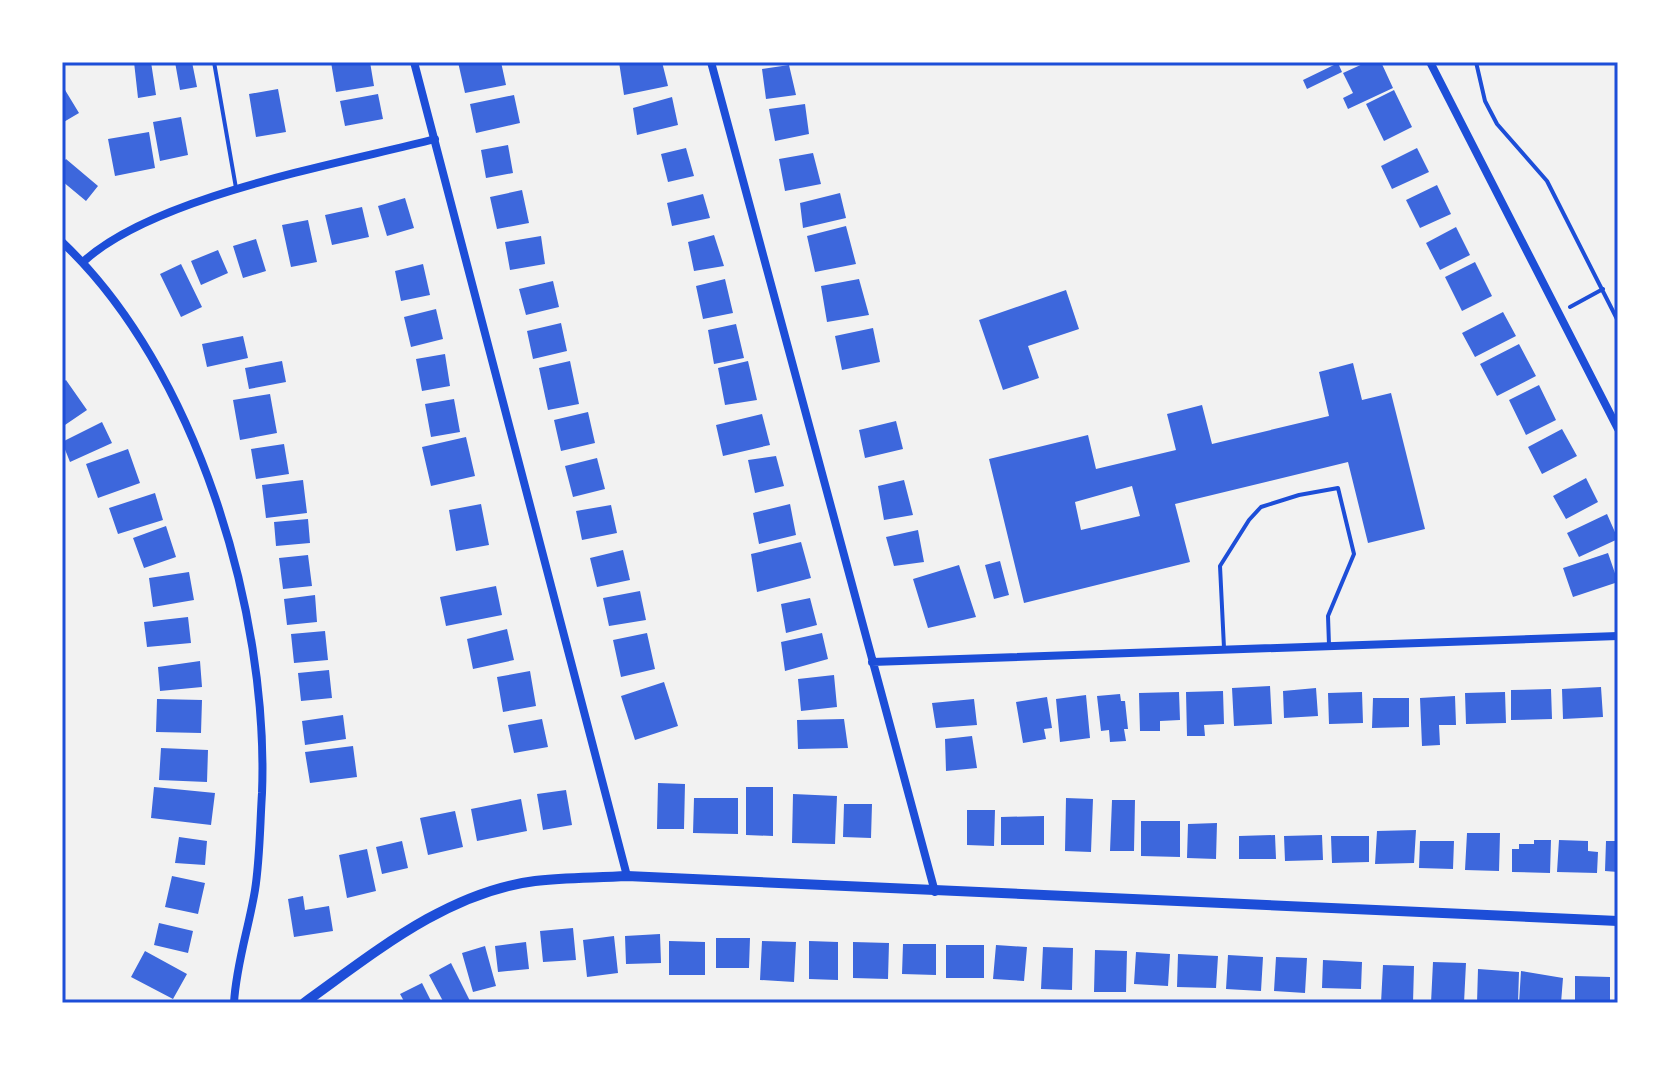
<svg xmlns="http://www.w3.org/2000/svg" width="1680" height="1065" font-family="'Public Sans',sans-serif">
  <rect width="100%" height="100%" fill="#f2f2f2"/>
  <path fill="#3d67dc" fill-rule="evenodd" d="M134 62H151L156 95 138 98Z
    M175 62H192L197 87 180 90Z
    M331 62H370L374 86 336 92Z
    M458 62H501L506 85 465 93Z
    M619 62H662L668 86 624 95Z
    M1367 62H1381L1393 88 1348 109 1343 98 1353 93 1343 73Z
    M1338 63 1342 72 1307 89 1303 80Z
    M789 65 796 95 766 99 762 69Z
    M62 85 79 113 62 123Z
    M278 89 286 132 256 137 249 94Z
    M1394 90 1412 127 1384 141 1366 104Z
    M378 94 383 119 345 126 340 101Z
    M514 95 520 123 476 133 470 104Z
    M672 97 678 125 637 135 633 108Z
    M805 104 809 134 775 141 769 109Z
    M181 117 188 155 160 161 153 122Z
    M149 132 155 168 115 176 108 139Z
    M508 145 513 173 486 178 481 150Z
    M686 148 694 176 668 182 661 154Z
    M1417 148 1429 172 1392 189 1381 166Z
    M813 153 821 184 785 191 779 159Z
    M66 159 98 186 86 201 62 181V164Z
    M1437 185 1451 214 1420 228 1406 200Z
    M522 190 529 223 497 229 490 197Z
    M840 193 846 218 803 228 800 203Z
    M703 194 710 218 672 226 667 203Z
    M405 198 414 228 387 236 378 206Z
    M362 207 369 237 332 245 325 215Z
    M308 220 317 262 291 267 282 225Z
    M846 226 856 264 815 272 807 236Z
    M1456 227 1470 255 1440 270 1426 243Z
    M714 235 724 266 694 271 688 242Z
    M541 236 545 264 510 270 505 242Z
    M256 239 266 271 243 278 233 246Z
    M218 250 228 273 201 285 191 261Z
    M1475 262 1492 296 1462 311 1445 277Z
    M181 264 202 307 181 317 160 274Z
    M423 264 430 295 401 301 395 271Z
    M725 279 733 313 703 319 696 286Z
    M859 279 869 315 827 322 821 286Z
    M553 281 559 307 526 315 519 289Z
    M1066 290 1079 329 1028 346 1039 378 1003 390 979 320Z
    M436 309 443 339 411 347 404 317Z
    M1503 312 1516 336 1475 357 1462 333Z
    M561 323 567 351 533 359 527 331Z
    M736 324 744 358 714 364 708 330Z
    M873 328 880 362 842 370 835 336Z
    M243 336 248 358 207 367 202 344Z
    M1519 344 1536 376 1497 396 1480 364Z
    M445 354 450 386 422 391 416 359Z
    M282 361 286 382 249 389 245 368Z
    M570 361 579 404 548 410 539 368Z
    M748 361 757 400 725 405 718 368Z
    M1353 363 1362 400 1391 393 1425 529 1368 543 1348 462 1175 504 1190 562 1024 603 989 459 1088 435 1096 469 1176 450 1167 414 1202 405 1212 444 1329 416 1319 372ZM1132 486 1140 516 1081 530 1075 502Z
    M66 380 87 410 62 427V383Z
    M1539 385 1556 420 1526 435 1509 400Z
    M270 394 277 433 240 440 233 400Z
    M454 399 460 432 431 437 425 404Z
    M588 412 595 443 561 451 554 420Z
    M762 414 770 445 723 456 716 425Z
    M896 421 903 449 865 458 859 430Z
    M102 422 112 443 70 462 62 442Z
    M1562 429 1577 456 1542 474 1528 447Z
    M466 437 475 476 431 486 422 447Z
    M284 444 289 474 256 479 251 449Z
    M128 449 140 483 98 498 86 464Z
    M776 456 784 486 755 493 748 460Z
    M597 458 605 489 573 497 565 466Z
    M1586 478 1598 502 1566 519 1553 496Z
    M303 480 307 513 266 518 262 485Z
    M904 480 913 515 884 520 878 486Z
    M155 493 163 520 118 534 109 508Z
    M481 504 489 545 456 551 449 510Z
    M790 504 796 535 759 544 753 513Z
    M611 505 617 533 582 540 576 511Z
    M1607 514 1618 539 1579 557 1567 533Z
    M308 519 310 543 276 546 274 522Z
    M166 526 176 557 144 568 133 538Z
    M918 530 924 562 894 566 886 537Z
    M801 542 811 578 757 592 751 554Z
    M623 550 630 580 597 587 590 558Z
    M1608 553 1618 582 1573 597 1563 568Z
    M308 555 312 586 283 589 279 558Z
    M1000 561 1009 595 994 599 985 565Z
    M959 565 976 617 928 628 913 579Z
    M189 572 194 600 153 607 149 578Z
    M496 586 502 615 446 626 440 597Z
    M640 591 646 620 609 626 603 598Z
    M315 595 317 622 287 625 284 599Z
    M810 598 817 625 786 633 781 604Z
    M188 617 191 643 147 647 144 622Z
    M507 629 514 660 473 669 467 639Z
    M325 631 328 660 294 663 291 634Z
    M647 633 655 669 621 677 613 640Z
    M822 633 828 659 785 671 781 642Z
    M200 661 202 687 160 691 158 667Z
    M329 670 332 698 301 701 298 673Z
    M530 671 536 706 503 712 497 677Z
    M834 675 837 707 801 711 798 679Z
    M664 682 678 726 635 740 621 696Z
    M1270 686 1272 724 1234 726 1232 688Z
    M1601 687 1603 717 1563 719 1562 689Z
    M1316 688 1318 716 1284 718 1283 691Z
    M1551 689 1552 719 1511 720V690Z
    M1223 691 1224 724 1204 725 1205 736H1187L1186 692Z
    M1179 692 1180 720 1160 721V731H1140L1139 693Z
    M1362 692 1363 723 1329 724 1328 693Z
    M1505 692 1506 723 1466 724 1465 693Z
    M1120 694 1121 701H1125L1128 729H1124L1126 741 1110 742 1109 730 1101 731 1097 696Z
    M1086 695 1090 738 1060 742 1056 699Z
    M1455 696 1456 725H1439L1440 745 1422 746 1420 698Z
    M1047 697 1052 728 1044 729 1046 739 1023 743 1016 702Z
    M1373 698H1409V727L1372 728Z
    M157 699 202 700 201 733 156 732Z
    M974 699 977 725 936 728 932 703Z
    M343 715 346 739 305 745 302 721Z
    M542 719 548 747 514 753 508 725Z
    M844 719 848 748 798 749 797 720Z
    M972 736 977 768 946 771 945 739Z
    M353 746 357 777 310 783 305 752Z
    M161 748 208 750 207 782 159 780Z
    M658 783 685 784 684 829H657Z
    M154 787 215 793 211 825 151 818Z
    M746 787H773V836L746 835Z
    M566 790 572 825 543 830 537 794Z
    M793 794 837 796 835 844 792 843Z
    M694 798H738V834L693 833Z
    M1066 798 1093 799 1091 852 1065 851Z
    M521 799 527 831 477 841 471 809Z
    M1112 800H1135L1134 851H1110Z
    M844 804H872L871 838 843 837Z
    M967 810H995L994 846 967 845Z
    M455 811 463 847 428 855 420 818Z
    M1044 816V845H1001V817Z
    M1141 821H1180V857L1141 856Z
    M1217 823 1216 859 1187 858 1188 824Z
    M1416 830 1414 863 1375 864 1377 831Z
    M1467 833H1500L1499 871 1465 870Z
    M1275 835 1276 859H1239V836Z
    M1322 835 1323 860 1285 861 1284 836Z
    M1331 836H1369V862L1332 863Z
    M179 837 207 841 205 865 175 863Z
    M1534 840H1551L1550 873 1512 872V849H1519V844H1534Z
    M1559 840 1588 841V851L1598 852 1597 873 1557 872Z
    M402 841 408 868 382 874 376 847Z
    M1420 841H1454L1453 869 1419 868Z
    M1606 841H1618V872L1605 871Z
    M367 849 376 891 347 898 339 855Z
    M172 876 205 883 198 914 165 907Z
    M303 896 305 910 329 906 333 931 294 937 288 899Z
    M159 923 193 931 188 953 154 945Z
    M573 928 576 960 543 962 540 931Z
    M660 934 661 963 626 964 625 936Z
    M614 936 618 973 587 977 583 940Z
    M716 938H750L749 968H716Z
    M669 941 705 942V975H669Z
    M762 941 796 942 794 982 760 980Z
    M809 941 838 942V980L809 979Z
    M526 942 529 969 498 972 495 946Z
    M853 942 889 943 888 979 853 978Z
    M903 944H936V975L902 974Z
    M946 945H984V978H946Z
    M996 945 1027 947 1024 981 993 979Z
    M485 946 496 986 473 992 462 953Z
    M1043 947 1073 948 1072 990 1041 989Z
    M1095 950 1127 951 1126 992H1094Z
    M145 951 187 974 173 999 131 977Z
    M1136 952 1170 954 1168 986 1134 984Z
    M1178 954 1218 956 1216 988 1177 987Z
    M1228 955 1263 957 1261 991 1226 989Z
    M1276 957 1307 958 1305 993 1274 991Z
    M1323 960 1362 962 1361 989 1322 988Z
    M1433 962 1466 963 1464 1003H1431Z
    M451 963 471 1003H444L429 975Z
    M1383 965 1414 966 1413 1003H1381Z
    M1478 969 1519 972 1518 1003H1477Z
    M1521 971 1563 978 1561 1003H1519Z
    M1575 976 1610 977V1003H1575Z
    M422 983 432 1003H405L400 994Z"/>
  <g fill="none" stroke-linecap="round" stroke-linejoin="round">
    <path stroke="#1d4ed8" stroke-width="4" d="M1476 62 1485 101 1497 124 1547 181 1618 321
      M1570 307 1603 289"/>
    <path stroke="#1d4ed8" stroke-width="4" d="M214 62 236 188
      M1224 648 1220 566 1249 520 1261 507 1299 495 1338 488 1354 554 1328 616 1329 645"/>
    <path stroke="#1d4ed8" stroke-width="8" d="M414 62 627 876
      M711 62 935 892
      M1430 62 1618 429
      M62 242C196 368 269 612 262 793 260 824 260 858 255 890 249 927 236 965 234 1003
      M83 262C154 196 339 164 435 139
      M872 662 1618 636"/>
    <path stroke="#1d4ed8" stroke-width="10" d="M304 1003C374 953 447 892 535 881 565 877 597 878 627 876L1618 921"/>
  </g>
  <rect width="1680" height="1065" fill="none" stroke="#ffffff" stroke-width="128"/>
  <rect x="64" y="64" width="1552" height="937" fill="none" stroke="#1d4ed8" stroke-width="3"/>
</svg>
